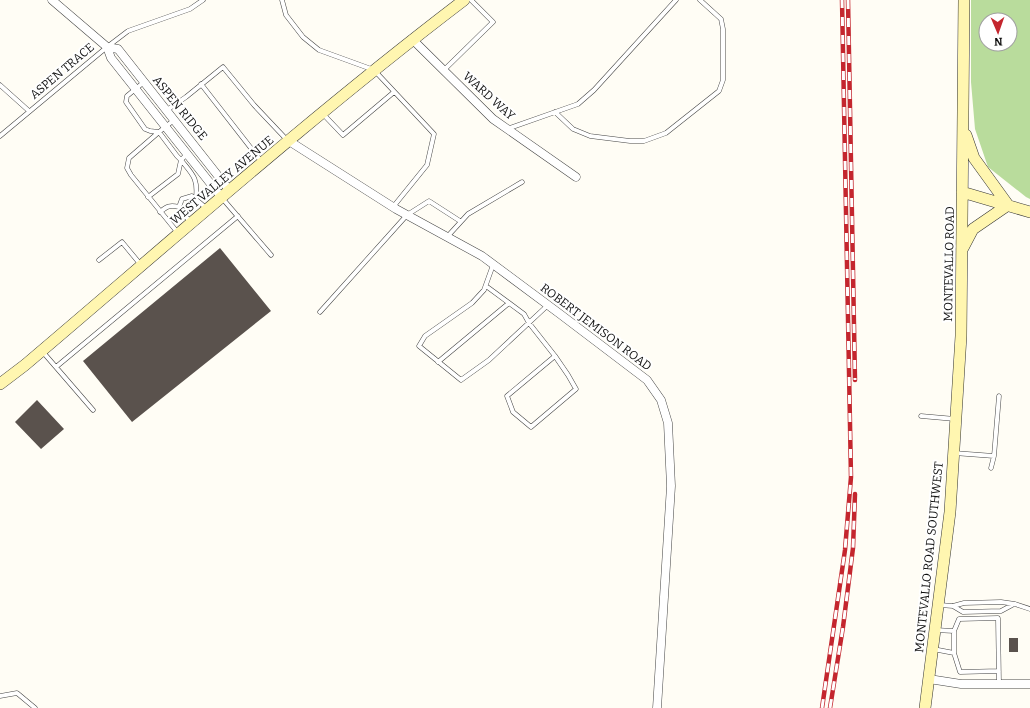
<svg xmlns="http://www.w3.org/2000/svg" width="1030" height="708" font-family="Bitter,serif">
  <rect width="100%" height="100%" fill="#fffdf5"/>
  <path fill="#b9dc9c" fill-rule="evenodd" d="M971 0H1030V199L1026 197 988 167 975 129 971 82ZM986 20H1010V44H986Z"/>
  <path fill="#5a524d" d="M220 248 271 311 132 422 83 361Z
    M37 400 64 429 41 449 15 422Z
    M1009 638H1018V652H1009Z"/>
  <g fill="none" stroke-linecap="round" stroke-linejoin="round">
    <defs>
      <path id="lane" d="M282 0 286 15 303 37 319 50 374 70 434 134 427 165 393 207
        M444 70 493 22 471 0
        M144 82 127 96 126 102 145 129 150 131 159 132
        M201 84 261 161
        M0 85 29 111
        M167 110 186 97 223 67 254 105 288 141
        M555 112 573 129 590 136 630 141H644L666 133 719 91 723 80V29L721 19 700 0
        M323 114 343 135 394 92
        M174 120 159 132 177 156 181 160 187 154
        M507 129 578 104 594 90 676 0
        M159 132 129 158 127 168 131 175 178 233
        M0 136 107 47 128 31 190 9 203 0
        M181 160C193 175 198 178 196 198
        M148 197 178 174 181 160
        M222 198 271 255
        M160 212C167 206 170 205 179 207
        M191 222 182 213 179 207 182 199 192 196 206 208
        M447 237 468 214 522 182
        M99 260 122 242 141 265
        M493 265 484 290 472 303 425 336 419 346 461 380 489 360 548 305
        M486 286 524 314 529 323 555 356 507 396 513 412 531 427 576 389 568 375 555 356
        M320 312 407 215 429 201 460 221
        M42 351 93 410
        M438 362 509 303
        M56 367 238 216
        M921 416 955 419
        M954 453 994 456
        M991 468 994 456 999 396
        M940 605 953 606 964 603 1001 602 1015 604 1030 609
        M953 606 963 612 1001 611 1014 604
        M935 630 954 631 959 619 998 618 999 684
        M954 631V653L960 672 999 671
        M933 649 954 653
        M0 696 17 693 35 708"/>
      <path id="street" d="M52 0 107 47 118 49 230 191
        M412 39 493 119 576 177
        M107 47 111 58 222 198
        M289 141 396 209 482 256 560 314 647 380 661 400 668 423 671 486 657 708
        M929 679 961 684H1030"/>
      <path id="secondary" d="M962 192 1030 212
        M963 248 973 229 1008 205 974 158 966 135
        M0 384 25 365C170 242 313 115 464 0
        M925 708 950 512 961 336 964 0"/>
    </defs>
    <use href="#lane" stroke="#444" stroke-width="5"/>
    <use href="#street" stroke="#444" stroke-width="9"/>
    <use href="#secondary" stroke="#333" stroke-width="12"/>
    <use href="#lane" stroke="#fff" stroke-width="4"/>
    <use href="#street" stroke="#fff" stroke-width="8"/>
    <use href="#secondary" stroke="#fff6b0" stroke-width="11"/>
    <defs>
      <path id="rail" d="M848 0 855 380
        M822 708 845 550 851 477 842 0
        M830 708 843 627 853 548 855 494"/>
    </defs>
    <use href="#rail" stroke="#c4262e" stroke-width="4.5"/>
    <use href="#rail" stroke="#fff" stroke-width="3" stroke-dasharray="9" stroke-linecap="butt"/>
  </g>
  <g text-anchor="middle" stroke-width="4" stroke-linejoin="round" paint-order="stroke">
    <g font-size="12" fill="#111" stroke="#fff">
      <text transform="translate(62 71) rotate(-40)" y="4">ASPEN TRACE</text>
      <text transform="translate(489 96) rotate(42)" y="4">WARD WAY</text>
      <text transform="translate(180 108) rotate(51)" y="4">ASPEN RIDGE</text>
      <text transform="translate(222 180) rotate(-40)" y="4">WEST VALLEY AVENUE</text>
      <text transform="translate(949 264) rotate(-89)" y="4">MONTEVALLO ROAD</text>
      <text transform="translate(596 327) rotate(37)" y="4">ROBERT JEMISON ROAD</text>
      <text transform="translate(929 557) rotate(-84)" y="4">MONTEVALLO ROAD SOUTHWEST</text>
    </g>
  </g>
  <g transform="translate(998 32) rotate(178)"><circle r="19" fill="#ffffff" stroke="#a0a0a0"/>
  <path d="M0-3L7 15L0 10L-7 15Z" fill="#c4262e"/>
  <text y="-6" font-size="11" font-weight="bold" text-anchor="middle" fill="#111111">N</text>
  </g>
</svg>
